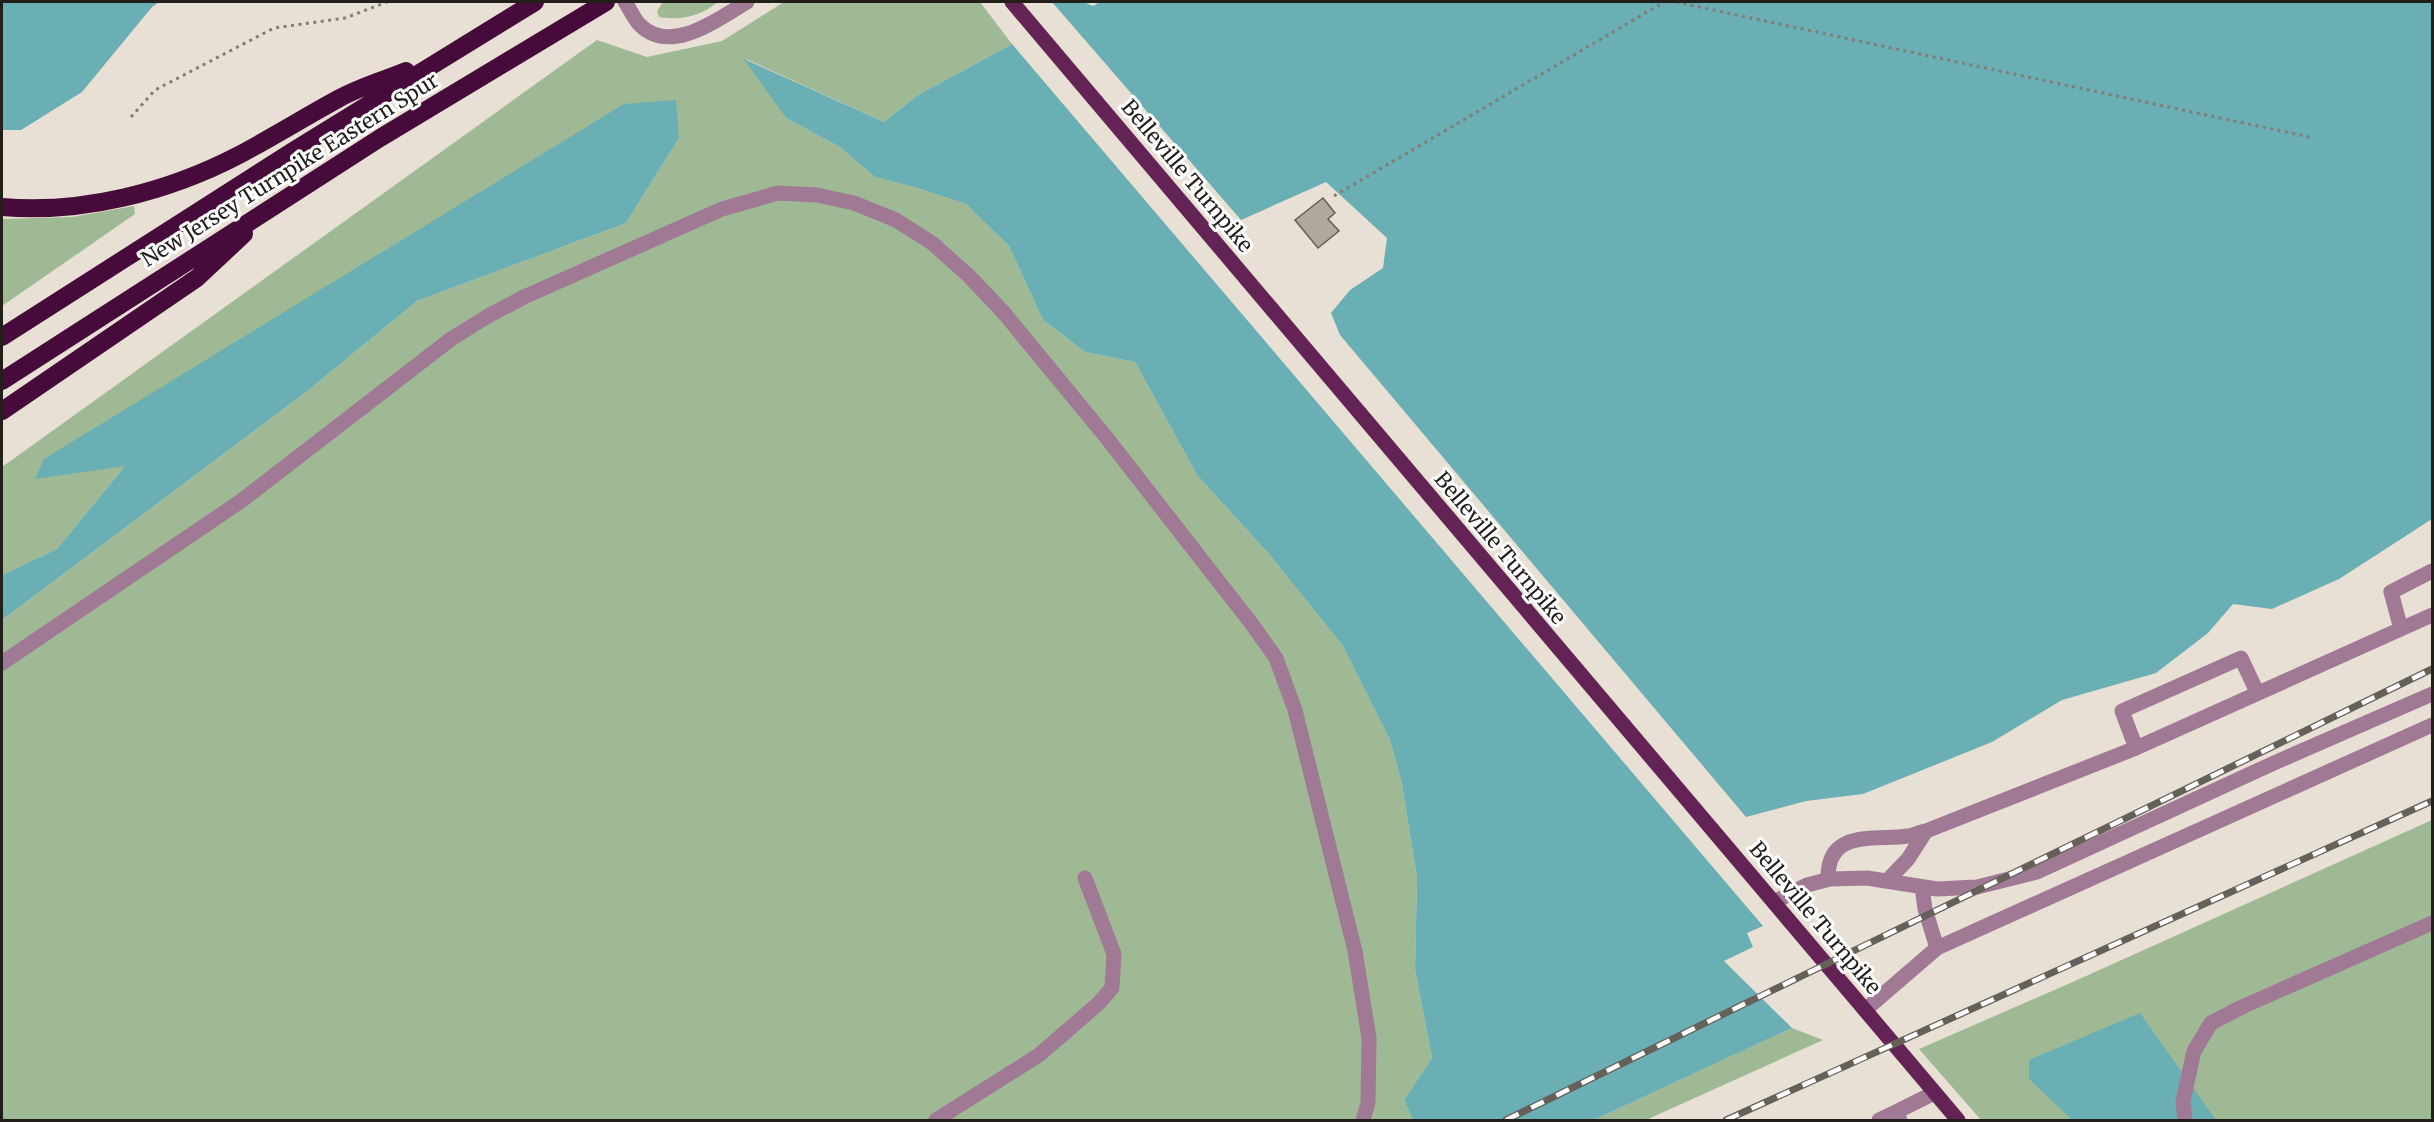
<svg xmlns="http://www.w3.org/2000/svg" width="2434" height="1122" font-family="Merriweather,serif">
  <rect width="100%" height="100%" fill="#e8e0d4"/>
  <path fill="#9fb995" d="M663 2H718C700 16 682 21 659 17L657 11Z
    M784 2H980L1012 44 918 95 884 122 746 59 786 118 840 147 875 177 914 187 966 204 1009 246 1043 320 1085 352 1135 362 1197 475 1269 554 1343 646 1390 740 1402 784 1417 878 1415 969 1432 1058 1404 1100 1413 1120H2V620L306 392 417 301 626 223 679 138 125 466 57 549 2 575V467L597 40 647 57 722 41Z
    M134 206 135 214 2 306V219L72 217Z
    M2432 820V1120H1981L1919 1049 2075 981Z
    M1792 1028 1823 1040 1646 1120H1594Z"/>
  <path fill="#69afb3" d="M2 2H159L152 7 82 92 21 130H2Z
    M1052 2H1084L1093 6 1100 2H2432V519L2339 579 2272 609 2233 604 2208 633 2156 673 2062 700 1992 742 1863 794 1806 801 1746 817 1340 335 1331 313 1350 290 1383 268 1387 238 1326 182 1241 220Z
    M1012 44 1763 926 1747 933 1753 947 1724 961 1792 1028 1594 1120H1413L1404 1100 1432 1058 1415 969 1417 878 1402 784 1390 740 1343 646 1269 554 1197 475 1135 362 1085 352 1043 320 1009 246 966 204 914 187 875 177 840 147 786 118 744 59 884 122 918 95Z
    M676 100 679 138 626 223 417 301 306 392 2 620V575L57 549 125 466 35 479 44 459 624 104Z
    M2140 1013 2216 1120H2072L2029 1079V1060Z"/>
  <path fill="#afa89c" stroke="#645e53" stroke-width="1.5" d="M1323 198 1335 213 1328 219 1339 231 1318 248 1295 220Z"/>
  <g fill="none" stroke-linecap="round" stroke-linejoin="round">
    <path stroke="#827c74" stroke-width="3" stroke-dasharray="3 4.5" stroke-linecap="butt" d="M1676 2 2314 138
      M131 117 155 90 274 28 345 18 387 2
      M1334 196 1664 2"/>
    <path stroke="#a07a95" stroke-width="15" d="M625 2C630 9 634 19 640 25 671 56 719 18 747 2
      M2401 629 2391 592 2432 571
      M2 663 241 501 451 339 488 316 524 297 722 209 778 193 817 195 854 203 896 220 932 243 969 276 1004 313 1106 437 1251 623 1276 658 1295 710 1355 951 1369 1038 1368 1103 1363 1120
      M2136 748 2122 711 2241 658 2257 692
      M1828 879C1827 828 1875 841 1908 836 1914 835 1920 832 1926 831
      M1887 881 1908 859 1926 831 2136 748 2432 615
      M1922 887 1925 909 1937 948
      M1774 902 1807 885 1830 879 1867 878 1937 889 1977 887 2037 872 2274 763 2432 694
      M1865 1010 1937 948 2432 725
      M1896 1112 1934 1093
      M936 1120 1039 1055 1099 1003 1112 988 1114 954 1085 878
      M1879 1120 1896 1112 1900 1120
      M2185 1120 2183 1101 2194 1051 2211 1023 2244 1006 2432 923"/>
    <path stroke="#632455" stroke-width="15" d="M1012 2 1958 1120"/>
    <path stroke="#460b3a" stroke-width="18" d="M2 207C82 214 168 192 239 155 273 137 305 117 338 99 359 87 384 80 406 71
      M2 337 293 151 535 2
      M2 381 380 138 606 2
      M2 411 197 278 244 234"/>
    <defs>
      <path id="rail" d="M1506 1120 2432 669
        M1726 1120 2432 801"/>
    </defs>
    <use href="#rail" stroke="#656059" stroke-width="7"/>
    <use href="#rail" stroke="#fff" stroke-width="4.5" stroke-dasharray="14" stroke-linecap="butt"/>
  </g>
  <g text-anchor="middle" stroke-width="6" stroke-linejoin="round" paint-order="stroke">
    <g font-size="21" fill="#221f1b" stroke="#fff">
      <text transform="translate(290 170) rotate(-32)" y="7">New Jersey Turnpike Eastern Spur</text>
      <text transform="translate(1187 176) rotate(50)" y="7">Belleville Turnpike</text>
      <text transform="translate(1500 548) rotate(50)" y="7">Belleville Turnpike</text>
      <text transform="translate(1815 918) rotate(50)" y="7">Belleville Turnpike</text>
    </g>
  </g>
  <rect width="2434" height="1122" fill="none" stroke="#221f1b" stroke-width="6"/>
</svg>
